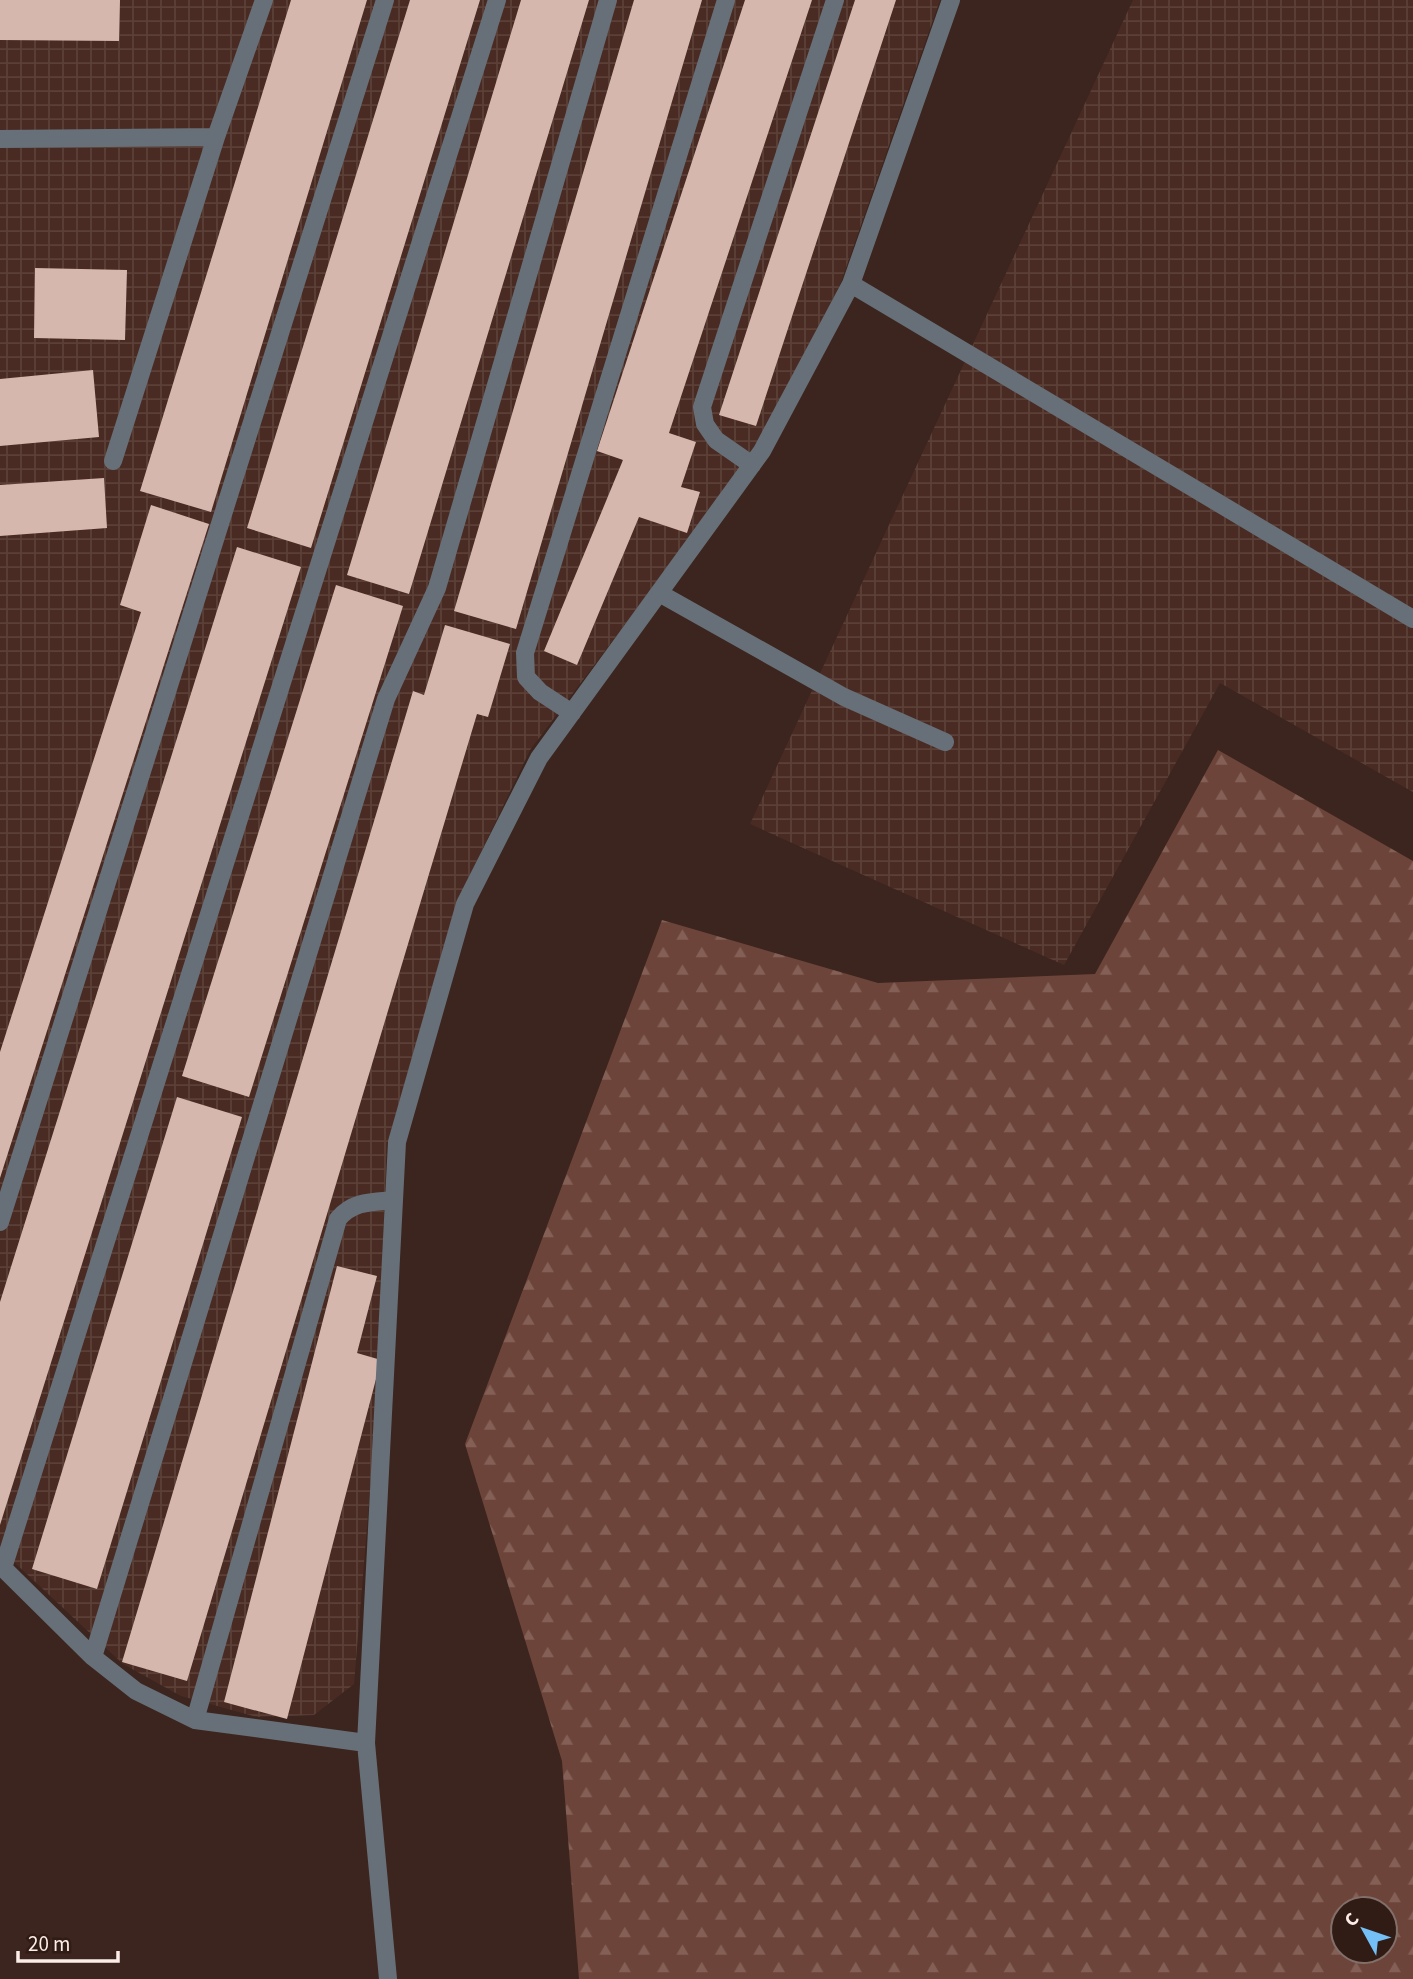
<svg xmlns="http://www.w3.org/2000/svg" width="1413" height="1979" font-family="'Source Sans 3',sans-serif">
<defs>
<pattern id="industrial-grid" width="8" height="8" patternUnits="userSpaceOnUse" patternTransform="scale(1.75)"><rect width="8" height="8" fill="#492b23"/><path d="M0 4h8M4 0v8" fill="none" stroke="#5b4038"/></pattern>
<pattern id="forest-firs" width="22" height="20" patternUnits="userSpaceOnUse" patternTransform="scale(1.75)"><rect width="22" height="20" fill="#6d4439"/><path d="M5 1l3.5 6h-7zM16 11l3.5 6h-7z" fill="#835f56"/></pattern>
</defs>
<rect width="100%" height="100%" fill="#3c251e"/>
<path fill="url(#industrial-grid)" d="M0,0H940L840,285L762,434L725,492L530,750L459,898L387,1144L375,1430L354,1684L314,1715L257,1717L181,1696L123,1664L0,1549Z
M1133,0H1413V792L1220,683L1064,965L750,824Z"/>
<path fill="url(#forest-firs)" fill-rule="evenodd" d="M1218,750L1413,861V1979H579L562,1761L465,1444L662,920L878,983L1095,974ZM1385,1909V1951H1343V1909Z"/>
<path fill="#d6b7ae" d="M0,0H120L119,41L0,40Z
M291,0H367L211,512L140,491Z
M410,0H480L311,548L247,528Z
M521,0H589L409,594L347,575Z
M634,0H702L516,629L454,611Z
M745,0H812L669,433L696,442L681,487L700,492L687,533L639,517L577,665L544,651L623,460L597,451Z
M855,0H896L756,426L719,415Z
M35,268L127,270L125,340L34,338Z
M93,370L99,437L0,446V379Z
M104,478L107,528L0,536V485Z
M151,505L209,524L0,1178V1052L141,612L120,605Z
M237,547L301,567L0,1525V1302Z
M336,585L403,606L249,1097L182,1076Z
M445,625L510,644L488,717L477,714L187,1681L122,1662L413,691L424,695Z
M177,1097L242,1117L97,1589L32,1569Z
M337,1266L377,1276L357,1353L381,1360L287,1719L224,1702Z"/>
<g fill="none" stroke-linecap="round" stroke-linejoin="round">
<path stroke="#677078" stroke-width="18" d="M0,139L216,137
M851,284L1413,619
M113,461L216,137L264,0
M752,465L716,440L705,424L702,407L835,0
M659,593L844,697L945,742
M572,713L540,692L526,677L525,653L726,0
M0,1222L385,0
M0,1565L93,1657L136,1691L195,1720L366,1743
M3,1568L497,0
M93,1657L386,699L437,588L608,0
M195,1720L338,1219C353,1201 372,1202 394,1200
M388,1979L366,1743L397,1142L465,904L539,758L762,451L851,284L951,0"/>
</g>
<g transform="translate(1364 1930) rotate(310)"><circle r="33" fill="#311b15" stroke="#836f69" stroke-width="2"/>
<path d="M0-5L12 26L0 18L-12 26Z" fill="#74c0f6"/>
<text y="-10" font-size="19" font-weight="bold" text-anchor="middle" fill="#fdede8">С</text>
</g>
<path d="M18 1951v10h100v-10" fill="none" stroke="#fdede8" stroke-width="3.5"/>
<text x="28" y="1951" font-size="21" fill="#fdede8" stroke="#311b15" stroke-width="5" paint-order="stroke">20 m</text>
</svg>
